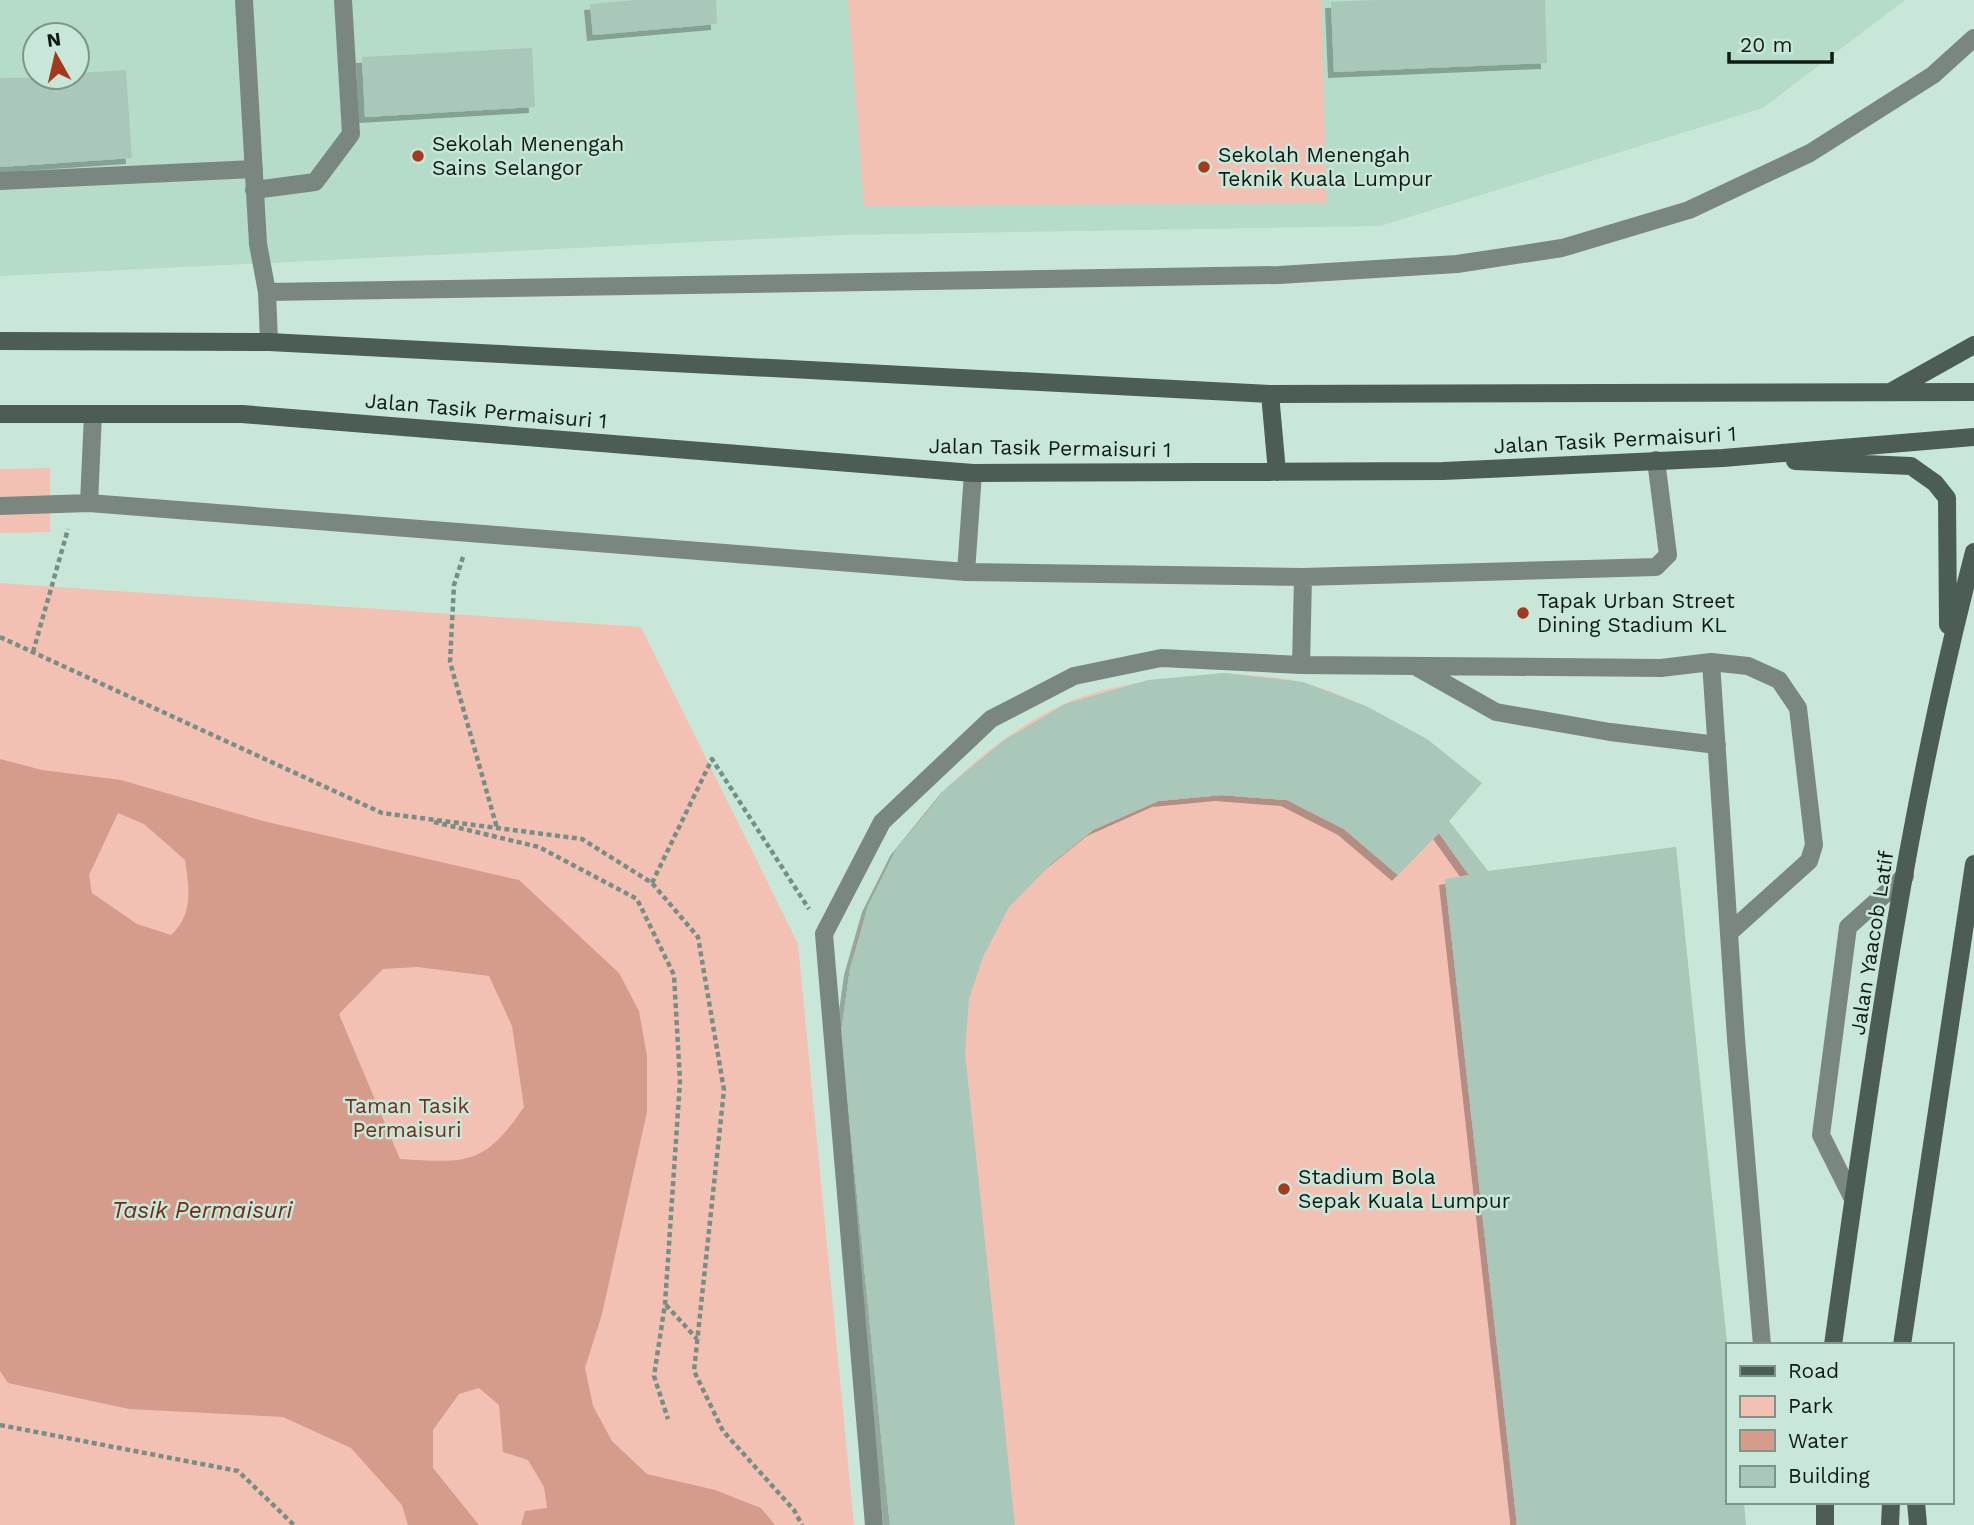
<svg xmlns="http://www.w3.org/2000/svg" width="1974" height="1525" font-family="'Work Sans',sans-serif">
<defs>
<filter id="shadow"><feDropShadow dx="-6" dy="6" stdDeviation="0" flood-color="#0004"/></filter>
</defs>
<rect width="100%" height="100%" fill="#c8e7d8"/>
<path fill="#b5dbc9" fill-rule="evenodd" d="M0,0H1905L1763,108L1380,226L842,235L0,276ZM35,35H77V77H35Z"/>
<path fill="#f3c1b4" d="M848,0H1321L1327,203L864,206Z
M50,468V532L0,533V469Z
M0,583L641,627L798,944L854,1525H0Z
M1225,673C1251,676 1280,676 1305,683C1375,704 1426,739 1482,783L1449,821L1488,871L1676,847L1727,1345V1502L1746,1525H890L841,1034C847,991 851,945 869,905C905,819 979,744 1064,704C1113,682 1173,678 1225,673Z"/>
<path fill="#d59b8b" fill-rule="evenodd" d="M0,759L42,770L121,780L263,821L519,880L619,973L639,1011L647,1056V1112L602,1314L585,1368L593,1406L612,1441L647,1474L715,1490L761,1508L775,1525H521L525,1511L547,1508L544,1487L528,1460L503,1452L499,1405L479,1388L459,1394L433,1430V1468L479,1525H408L402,1505L351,1448L283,1417L129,1409L8,1383L0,1371ZM118,813L144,824L185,860C189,888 194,914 171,935L137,924L92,893L89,875ZM417,967L489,976L512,1026L524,1107C484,1166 467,1163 400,1159L339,1014L383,969Z"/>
<path fill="#aac8ba" filter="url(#shadow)" d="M635,0H716L717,24L593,35L590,4Z
M1377,0H1545L1547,63L1334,72L1331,2Z
M532,48L535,107L365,117L362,57Z
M126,70L132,158L0,167V78L77,77V73Z
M1225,673L1303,682L1366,706L1427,739L1482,783L1449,821L1488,871L1676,847L1727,1343V1502H1744L1746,1525H1517L1445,879L1469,875L1439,833L1398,875L1344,829L1287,800L1221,795L1158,801L1093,830L1052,863L1009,907L983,957L969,999L965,1052L1015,1525H890L841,1034L850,969L868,906L896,850L947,787L1003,741L1065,704L1148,680Z"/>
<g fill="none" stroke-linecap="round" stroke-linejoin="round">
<path stroke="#788e84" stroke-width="4.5" stroke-dasharray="5 3.5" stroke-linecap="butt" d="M463,557L454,585L450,662L497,828
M0,637L382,813L582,839L652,883L698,937L724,1090L694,1371L723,1431L794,1510L802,1525
M33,652L68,529
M434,822L539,847L637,899L674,975L680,1081L665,1304L654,1376L668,1419
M652,883L712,759L809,909
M666,1305L697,1339
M0,1425L238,1471L294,1525"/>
<path stroke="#7a8781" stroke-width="18" d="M244,0L258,244L267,292
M0,181L254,169
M254,190L315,182L351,134L343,0
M89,503L93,414
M0,506L89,503L966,572L1303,577L1656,567L1668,555L1656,460
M966,572L973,473
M1711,662L1736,1039L1762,1345
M1301,665L1303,577
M1418,668L1496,712L1610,732L1717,745
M1853,1199L1821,1135L1848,927L1905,876
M874,1525L824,934L882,822L991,719L1074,676L1161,658L1301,665L1661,668L1711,662L1748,666L1779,680L1798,708L1814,845L1809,861L1730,932"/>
<path stroke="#7a8781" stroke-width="18" d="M269,342L267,292L1279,275L1457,264L1562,248L1689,210L1810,153L1933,75L1974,38"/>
<path stroke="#4b5d55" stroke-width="18" d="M0,341L269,342L1270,394L1974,392
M1892,391L1974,345
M1270,394L1277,472
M0,414H242L973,473L1443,471L1723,458L1974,437
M1795,461L1911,466L1935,483L1947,498L1948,625
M1833,1345C1870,1079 1906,811 1974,552
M1902,1345L1974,864
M1825,1502V1525
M1916,1502L1918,1525
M1890,1525L1891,1502"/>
</g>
<g fill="#a33a1e" stroke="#c8e7d8" stroke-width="2.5">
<circle cx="418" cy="156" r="7"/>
<circle cx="1204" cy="167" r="7"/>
<circle cx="1523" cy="613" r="7"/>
<circle cx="1284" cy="1189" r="7"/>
</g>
<g text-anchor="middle" stroke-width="5" stroke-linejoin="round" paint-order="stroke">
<g font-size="21" fill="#101b16" stroke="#c8e7d8" text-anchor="start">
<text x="432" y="151">Sekolah Menengah<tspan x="432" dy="24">Sains Selangor</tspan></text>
<text x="1218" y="162">Sekolah Menengah<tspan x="1218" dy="24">Teknik Kuala Lumpur</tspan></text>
<text x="1537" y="608">Tapak Urban Street<tspan x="1537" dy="24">Dining Stadium KL</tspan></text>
<text x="1298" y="1184">Stadium Bola<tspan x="1298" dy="24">Sepak Kuala Lumpur</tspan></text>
</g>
<g font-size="21" fill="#101b16" stroke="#c8e7d8">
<text transform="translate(486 411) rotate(5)" y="7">Jalan Tasik Permaisuri 1</text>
<text transform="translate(1615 440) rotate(-3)" y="7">Jalan Tasik Permaisuri 1</text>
<text transform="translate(1050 448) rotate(1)" y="7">Jalan Tasik Permaisuri 1</text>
<text transform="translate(1872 943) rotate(-81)" y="7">Jalan Yaacob Latif</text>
</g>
<g font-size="21" fill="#752e1c" stroke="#c8e7d8">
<text x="407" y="1113">Taman Tasik<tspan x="407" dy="24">Permaisuri</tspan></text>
</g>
<g font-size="23" font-style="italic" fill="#712b18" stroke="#c8e7d8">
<text x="202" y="1218">Tasik Permaisuri</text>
</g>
</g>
<rect x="1726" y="1343" width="228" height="161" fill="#c8e7d8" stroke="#7e958a" stroke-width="2"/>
<rect x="1740" y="1366" width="35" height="10" fill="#4b5d55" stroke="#7e958a" stroke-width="2"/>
<text x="1788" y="1378" font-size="21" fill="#101b16">Road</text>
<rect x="1740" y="1396" width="35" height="21" fill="#f3c1b4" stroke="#7e958a" stroke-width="2"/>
<text x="1788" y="1413" font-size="21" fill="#101b16">Park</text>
<rect x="1740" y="1430" width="35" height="21" fill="#d59b8b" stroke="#7e958a" stroke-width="2"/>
<text x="1788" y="1448" font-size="21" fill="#101b16">Water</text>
<rect x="1740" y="1466" width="35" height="21" fill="#aac8ba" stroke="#7e958a" stroke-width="2"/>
<text x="1788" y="1483" font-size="21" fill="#101b16">Building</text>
<g transform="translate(56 56) rotate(352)"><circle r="33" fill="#c8e7d8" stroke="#7e958a" stroke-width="2"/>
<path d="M0-5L12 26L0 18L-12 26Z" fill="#a33a1e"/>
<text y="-10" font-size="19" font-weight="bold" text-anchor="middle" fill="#101b16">N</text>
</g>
<path d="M1729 52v10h103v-10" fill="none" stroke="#101b16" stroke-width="3.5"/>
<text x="1740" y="52" font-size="21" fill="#101b16" stroke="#c8e7d8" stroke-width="5" paint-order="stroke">20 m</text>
</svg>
